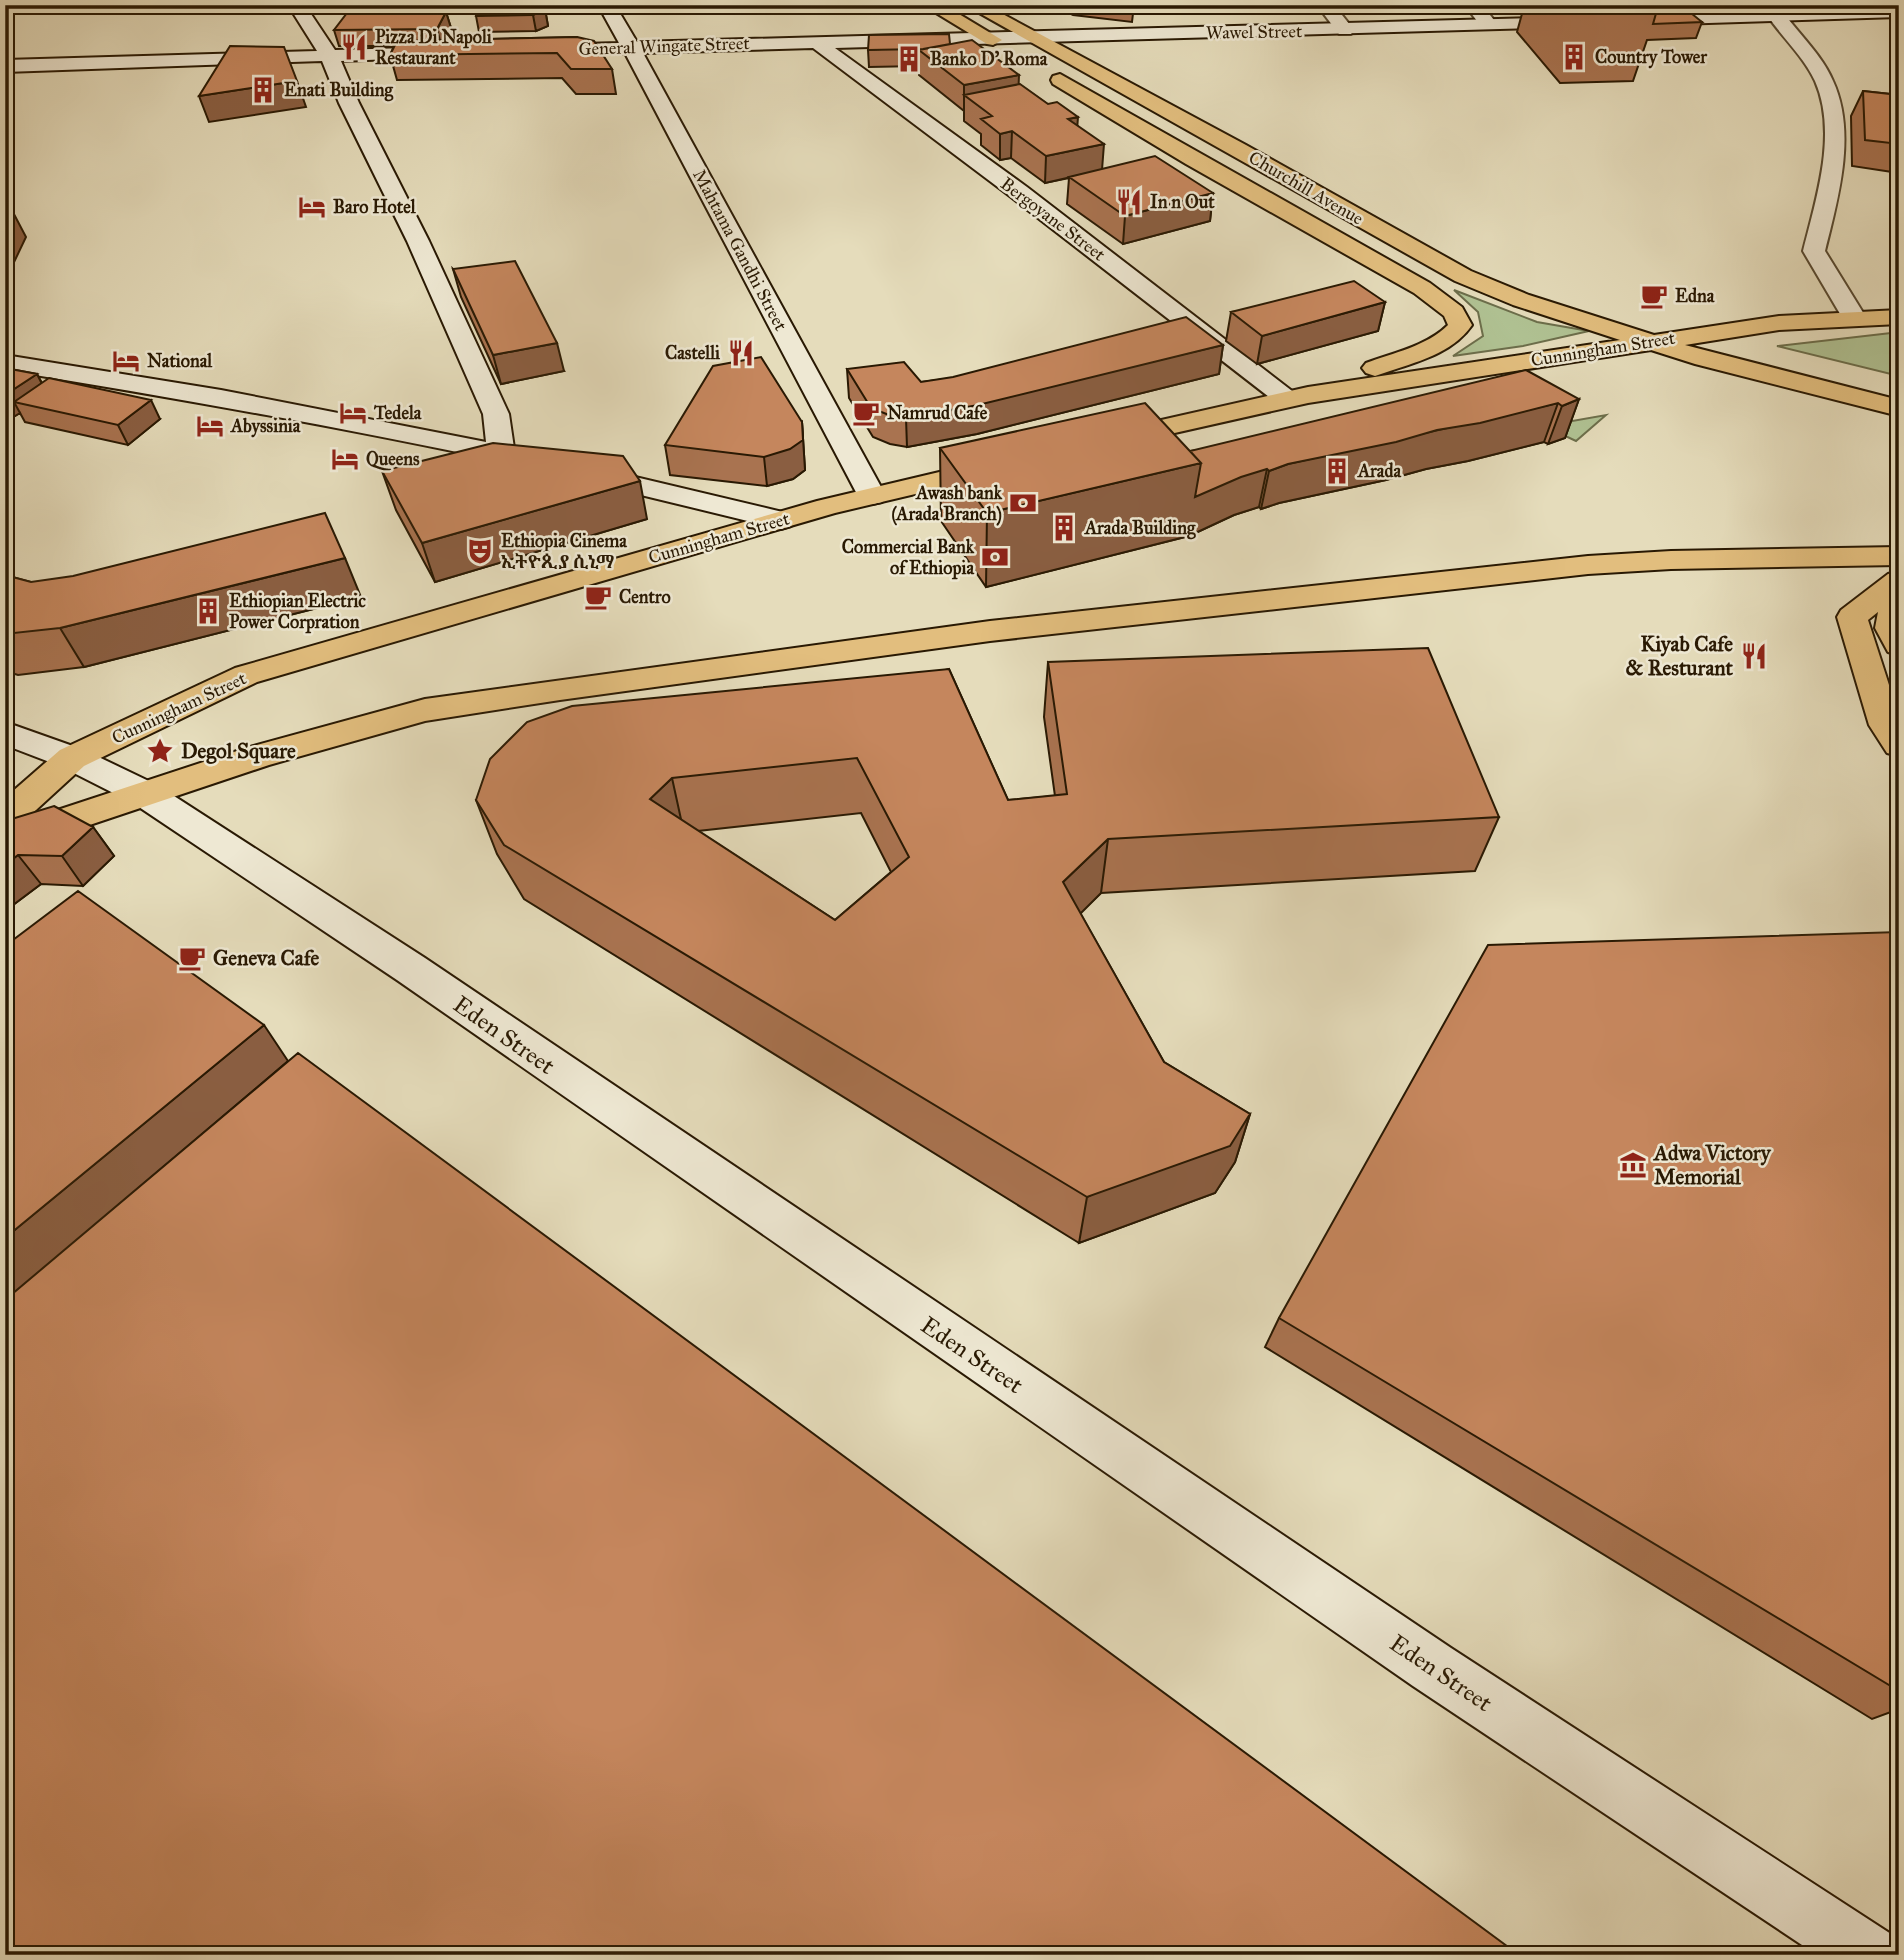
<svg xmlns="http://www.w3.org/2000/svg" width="1904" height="1960" font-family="'IM FELL Great Primer','Noto Serif Ethiopic',serif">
<rect width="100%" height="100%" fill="#e5dcbb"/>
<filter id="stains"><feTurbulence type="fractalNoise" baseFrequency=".00286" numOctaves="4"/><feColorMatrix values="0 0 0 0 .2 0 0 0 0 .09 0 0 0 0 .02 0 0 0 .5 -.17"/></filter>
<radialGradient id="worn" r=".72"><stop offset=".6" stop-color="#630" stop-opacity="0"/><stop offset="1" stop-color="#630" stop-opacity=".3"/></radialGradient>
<path fill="#b0c293" stroke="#6c6e4b" stroke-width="2" d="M1454,290L1537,322L1589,331L1523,346L1453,356L1483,336L1478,312Z
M1899,333V376L1777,346L1891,333Z
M1606,415L1576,441L1544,426Z"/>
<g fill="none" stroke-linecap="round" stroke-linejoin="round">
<g stroke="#584a31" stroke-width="4">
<path id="street" d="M1317,5H1334L1354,30L1351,34H1339Z
M1465,5H1482L1498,25L1495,29H1483Z
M1776,10L1782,11C1799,34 1822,55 1833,81C1857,133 1838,199 1825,251L1867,319L1864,324L1855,326L1846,324L1803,251C1816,199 1838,133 1815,81C1804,57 1782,37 1767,15Z"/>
</g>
<g stroke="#291903" stroke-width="4">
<path id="secondary" d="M288,5H305L335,50L444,47L453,52L444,57L341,61L359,103L429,241L509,414L514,448L537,453L541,459L537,465L527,467C354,429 180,399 5,370V355L221,390L486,442L483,414L407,241L339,103L322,61L5,72V60L317,51Z
M598,5H615L637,42L1570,17L1579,22L1570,27L835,48L1027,187L1296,394L1300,399L1296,404L1287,407L1278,404L1011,197L813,48L643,53L886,496L882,502L872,504L862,502L858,496L625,53L546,55L537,50L546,45L619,43Z
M1899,7V17L1645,25L1636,20L1645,15Z
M589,466L791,514L795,520L791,526L781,529L579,480L575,474L579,468Z
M5,722L84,750L157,785L425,958L1451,1648L1891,1934L1899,1955H1817L1413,1686L397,980L133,803L60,766L5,745Z"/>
</g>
<g stroke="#291903" stroke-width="4">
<path id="primary" d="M923,5H944L1002,40L993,45L987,44Z
M965,5H986L1246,145L1471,271L1529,295L1654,335L1779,316L1899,310V324L1779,330L1685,345L1899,400V416L1695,364L1651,350L1308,403L1117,446L1108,444L1104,438L1108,432L1308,387L1620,340L1513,305L1455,281Z
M1060,74L1430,283L1462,307L1472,325C1452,354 1416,362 1384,373L1375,376L1366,373L1362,368L1366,363C1393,353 1427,346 1448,325L1444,316L1414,293L1186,164L1053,84L1051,80L1053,76Z
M990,460L1000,462L1004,468L1000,474L835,513L257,682L84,766L24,821L246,748L425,699L990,621L1588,556L1671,551L1899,547V565L1671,569L1588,574L990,641L560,700L425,721L269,765L24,847L12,843L6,834L9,829L5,830V798L60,750L235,668L817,501Z
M1899,571V655L1888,652L1875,628L1878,612L1868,620L1899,716V756L1887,753L1869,725L1837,617L1841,610L1888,574Z"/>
</g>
<use href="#street" fill="#eee8d3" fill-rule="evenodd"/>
<use href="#secondary" fill="#eee8d3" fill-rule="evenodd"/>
<use href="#primary" fill="#e2be7e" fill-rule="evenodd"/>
</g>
<path fill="#a97350" stroke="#291903" stroke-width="2" fill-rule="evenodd" d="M1053,5H1134L1132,22L1073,15Z
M1136,5H1210V7L1138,10Z
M1423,5H1463L1462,9L1426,10Z
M1489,5H1725L1656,7L1657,10L1702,22L1696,38L1647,40L1633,81L1560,83L1517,32L1523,10L1494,11Z
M545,9L548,26L536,31L479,32L476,16Z
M446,12L451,28L444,40L577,37L612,69L616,94H576L562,78L397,80L390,55L394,46H339L334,30Z
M950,44L1019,84L1077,125L1102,169L1213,193L1210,221L1123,244L1067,204L1069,178L1045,183L1011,158L1000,160L981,145V134L964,121V111L919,75V66L869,67L868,50Z
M1863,91L1899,95V173L1852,166L1851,116Z
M453,269L564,371L501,384L461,297Z
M1385,302L1378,331L1257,364L1226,341L1231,312Z
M1223,345L1219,374L977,434L907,447L890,444L873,437L849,398L847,369L921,382Z
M5,368L37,374L42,383L160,419L128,445L25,422L20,413L10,419L5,418Z
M1579,399L1565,438L1548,444L1544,442L1468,461L1426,469L1386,480L1279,503L1261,509L1259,507L1234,515L1189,536L986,587L941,521L940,448L1190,451Z
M802,422L805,470L793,479L767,486L670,475L665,445Z
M382,471L647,519L435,582L396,510Z
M5,575L31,582L361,597L84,667L18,675L5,671Z
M1048,662L1499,817L1475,871L1101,893L1080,913L1164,1062L1250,1114L1235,1162L1215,1193L1079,1243L524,899L497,854L476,800L949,669L1008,800L1055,796L1044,717ZM861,813L891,872L835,920L698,831Z
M5,821L93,827L114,856L83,886L41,884L5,911Z
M1899,932V1709L1872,1719L1265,1347L1279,1318Z"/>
<path fill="#8a5e41" stroke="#291903" stroke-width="2" d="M545,9L548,26L536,31L533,15Z
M446,12L451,28L441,45L437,29Z
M1019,75L1018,100L964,95V111V85Z
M297,81L306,107L209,122L199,96Z
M5,108L11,120L5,129Z
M1078,117L1076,143L1068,119Z
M1012,131L1011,158L1000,160V134Z
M1104,144L1102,170L1045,183L1046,156Z
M1213,193L1210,221L1123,244L1125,216Z
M5,197L26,237L6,279H5Z
M1385,302L1378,331L1257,364L1262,336Z
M557,343L564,371L501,384L493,355Z
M1223,345L1219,374L977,434L907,447L906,418Z
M37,374L47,394L14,402L20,413L10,419L5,410V395Z
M1579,399L1565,438L1548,444L1562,406Z
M151,400L160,419L128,445L118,425Z
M1558,403L1544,442L1468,461L1426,469L1386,480L1279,503L1261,509L1269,471L1288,464Z
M802,422L805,470L793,479L767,486L764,457Z
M1201,463L1267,469L1259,507L1234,515L1189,536L986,587L987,513Z
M640,481L647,519L435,582L422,543Z
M345,558L361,597L84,667L60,628Z
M672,778L684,833L650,799Z
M93,827L114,856L83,886L62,856Z
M1108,839L1101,893L1058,936L1063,882Z
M18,855L41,884L5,911V865Z
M264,1025L288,1061L12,1296L5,1290V1238Z
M1250,1114L1235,1162L1215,1193L1079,1243L1087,1197Z"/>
<path fill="#c5865d" stroke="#291903" stroke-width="2" fill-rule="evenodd" d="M480,5H544L545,9L533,15L476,16Z
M1578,5H1654L1658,9L1583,10Z
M1686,9L1702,22L1653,24L1657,10Z
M446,12L437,29L334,30L347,13Z
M949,34L950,44L923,49L868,50L869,35Z
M577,37L594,41L612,69H571L557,53L390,55L397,41Z
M972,40L1019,75L964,85L919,50Z
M230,46L284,47L297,81L199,96Z
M1020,84L1048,104L1057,102L1078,117L1068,119L1104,144L1046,156L1012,131L1000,134L981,119L992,116L964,95Z
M1863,91L1899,95V144L1865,140Z
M1155,156L1213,193L1125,216L1069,177Z
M515,261L557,343L493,355L453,269Z
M1354,281L1385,302L1262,336L1231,312Z
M1186,317L1223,345L978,405L906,418L889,415L871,408L847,369L904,362L921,382L953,377Z
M761,357L802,422L803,440L790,449L764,457L665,445L713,366Z
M5,368L37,374L5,395Z
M1526,370L1579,399L1562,406L1558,403L1480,423L1437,430L1396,442L1288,464L1269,471L1267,469L1241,477L1195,497L1201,463L1190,451Z
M49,378L151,400L118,425L14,402Z
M1145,403L1201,463L987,513L940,448Z
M493,443L623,456L640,481L422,543L382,471Z
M325,513L345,558L60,628L5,634V575L31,582L73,576Z
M1428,648L1499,817L1108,839L1063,882L1164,1062L1250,1114L1230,1146L1087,1197L504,845L476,800L490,759L527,722L572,706L949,669L1008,800L1067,794L1048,662ZM857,758L909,857L835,920L650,799L672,778Z
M54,806L93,827L62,856L18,855L5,865V821Z
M78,891L264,1025L5,1238V946Z
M1899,932V1691L1279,1318L1488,945Z
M298,1053L1519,1955H18L5,1928V1300Z"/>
<defs>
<g id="restaurant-bare" transform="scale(2.1)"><path d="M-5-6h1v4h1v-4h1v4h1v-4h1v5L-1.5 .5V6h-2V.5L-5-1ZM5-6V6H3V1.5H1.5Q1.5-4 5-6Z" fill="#8f2418" stroke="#eee8d3" stroke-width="2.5" paint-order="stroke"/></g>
<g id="building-bare" transform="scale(2.1)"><path d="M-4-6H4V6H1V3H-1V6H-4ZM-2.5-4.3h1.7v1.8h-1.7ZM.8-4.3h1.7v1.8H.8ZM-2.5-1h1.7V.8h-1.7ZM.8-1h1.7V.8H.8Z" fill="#8f2418" stroke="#eee8d3" stroke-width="2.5" paint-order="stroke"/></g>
<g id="hotel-bare" transform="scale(2.1)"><path d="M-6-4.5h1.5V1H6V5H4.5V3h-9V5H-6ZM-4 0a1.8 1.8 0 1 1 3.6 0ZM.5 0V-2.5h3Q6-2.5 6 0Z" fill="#8f2418" stroke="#eee8d3" stroke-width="2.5" paint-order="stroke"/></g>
<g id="cafe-bare" transform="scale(2.1)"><path d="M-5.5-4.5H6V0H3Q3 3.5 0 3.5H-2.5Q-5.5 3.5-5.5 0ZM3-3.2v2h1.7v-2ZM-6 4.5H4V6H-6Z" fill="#8f2418" stroke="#eee8d3" stroke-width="2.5" paint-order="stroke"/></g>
<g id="bank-bare" transform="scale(2.1)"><path d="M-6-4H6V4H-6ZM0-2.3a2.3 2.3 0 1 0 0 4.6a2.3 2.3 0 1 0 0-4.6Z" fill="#8f2418" stroke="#eee8d3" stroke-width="2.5" paint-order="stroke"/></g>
<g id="theatre-bare" transform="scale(2.1)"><path d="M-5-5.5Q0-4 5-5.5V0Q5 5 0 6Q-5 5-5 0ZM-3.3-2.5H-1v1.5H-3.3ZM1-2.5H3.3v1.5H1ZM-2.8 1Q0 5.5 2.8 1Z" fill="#8f2418" stroke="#eee8d3" stroke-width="2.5" paint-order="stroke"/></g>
<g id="sight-bare" transform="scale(2.1)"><path d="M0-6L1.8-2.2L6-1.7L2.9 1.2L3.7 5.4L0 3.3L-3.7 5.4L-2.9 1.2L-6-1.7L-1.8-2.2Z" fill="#8f2418" stroke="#eee8d3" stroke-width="2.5" paint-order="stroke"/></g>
<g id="museum-bare" transform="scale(2.1)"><path d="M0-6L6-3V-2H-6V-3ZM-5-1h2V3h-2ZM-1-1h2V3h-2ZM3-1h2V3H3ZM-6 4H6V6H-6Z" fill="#8f2418" stroke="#eee8d3" stroke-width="2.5" paint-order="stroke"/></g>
</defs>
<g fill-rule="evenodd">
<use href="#restaurant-bare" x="354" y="47"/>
<use href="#building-bare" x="1574" y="57"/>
<use href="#building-bare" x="909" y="59"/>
<use href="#building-bare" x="263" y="90"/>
<use href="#restaurant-bare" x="1129" y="202"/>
<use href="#hotel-bare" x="312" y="207"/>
<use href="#cafe-bare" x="1654" y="296"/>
<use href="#restaurant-bare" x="741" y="353"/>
<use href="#hotel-bare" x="126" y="361"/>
<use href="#hotel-bare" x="353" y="413"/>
<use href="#cafe-bare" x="866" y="413"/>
<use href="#hotel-bare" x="210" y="426"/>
<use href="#hotel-bare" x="345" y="459"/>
<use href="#building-bare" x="1337" y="471"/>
<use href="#bank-bare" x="1023" y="503"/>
<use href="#building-bare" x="1064" y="528"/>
<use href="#theatre-bare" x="480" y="551"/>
<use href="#bank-bare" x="995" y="557"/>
<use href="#cafe-bare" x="598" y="597"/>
<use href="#building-bare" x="208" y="611"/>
<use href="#restaurant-bare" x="1754" y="656"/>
<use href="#sight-bare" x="160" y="751"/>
<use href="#cafe-bare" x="192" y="958"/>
<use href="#museum-bare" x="1633" y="1165"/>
</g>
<g text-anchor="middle" stroke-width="5" stroke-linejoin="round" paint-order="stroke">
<g font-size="18" fill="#291903" stroke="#eee8d3">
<text transform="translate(1254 32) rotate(-1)" y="6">Wawel Street</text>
<text transform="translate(664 46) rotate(-2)" y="6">General Wingate Street</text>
<text transform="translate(1306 188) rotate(30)" y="6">Churchill Avenue</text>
<text transform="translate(1053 219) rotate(37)" y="6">Bergoyane Street</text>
<text transform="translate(740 250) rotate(62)" y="6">Mahtama Gandhi Street</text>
<text transform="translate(1603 349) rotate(-9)" y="6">Cunningham Street</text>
<text transform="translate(719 538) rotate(-16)" y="6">Cunningham Street</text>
<text transform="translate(179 708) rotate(-25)" y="6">Cunningham Street</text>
</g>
<g font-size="18" font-weight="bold" fill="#291903" stroke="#eee8d3" text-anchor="start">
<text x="375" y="43">Pizza Di Napoli<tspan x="375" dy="21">Restaurant</tspan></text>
<text x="1595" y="63">Country Tower</text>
<text x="930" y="65">Banko D' Roma</text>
<text x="284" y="96">Enati Building</text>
<text x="1150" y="208">In n Out</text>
<text x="333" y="213">Baro Hotel</text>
<text x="1675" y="302">Edna</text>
<text x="720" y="359" text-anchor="end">Castelli</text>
<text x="147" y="367">National</text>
<text x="374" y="419">Tedela</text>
<text x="887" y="419">Namrud Cafe</text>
<text x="231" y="432">Abyssinia</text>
<text x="366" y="465">Queens</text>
<text x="1358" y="477">Arada</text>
<text x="1002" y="499" text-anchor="end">Awash bank<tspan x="1002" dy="21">(Arada Branch)</tspan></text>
<text x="1085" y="534">Arada Building</text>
<text x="501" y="547">Ethiopia Cinema<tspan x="501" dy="21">ኢትዮጲያ ሲኒማ</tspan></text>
<text x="974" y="553" text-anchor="end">Commercial Bank<tspan x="974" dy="21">of Ethiopia</tspan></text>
<text x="619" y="603">Centro</text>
<text x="229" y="607">Ethiopian Electric<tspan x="229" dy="21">Power Corpration</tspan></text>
</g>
<g font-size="21" font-weight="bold" fill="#291903" stroke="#eee8d3" text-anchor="start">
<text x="1733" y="651" text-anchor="end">Kiyab Cafe<tspan x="1733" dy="24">&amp; Resturant</tspan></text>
<text x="181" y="758">Degol Square</text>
<text x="213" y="965">Geneva Cafe</text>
<text x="1654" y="1160">Adwa Victory<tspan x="1654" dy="24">Memorial</tspan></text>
</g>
<g font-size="24" fill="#291903" stroke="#eee8d3">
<text transform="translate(504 1035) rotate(35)" y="8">Eden Street</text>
<text transform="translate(972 1355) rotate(34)" y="8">Eden Street</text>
<text transform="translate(1441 1673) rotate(34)" y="8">Eden Street</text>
</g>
</g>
<rect width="1904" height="1960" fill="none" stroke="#e5dcbb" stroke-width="28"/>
<rect x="7" y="7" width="1890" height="1946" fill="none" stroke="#291903" stroke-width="3.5"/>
<rect x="14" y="14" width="1876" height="1932" fill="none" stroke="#291903" stroke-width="2"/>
<rect width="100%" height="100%" filter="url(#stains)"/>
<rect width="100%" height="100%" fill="url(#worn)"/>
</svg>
